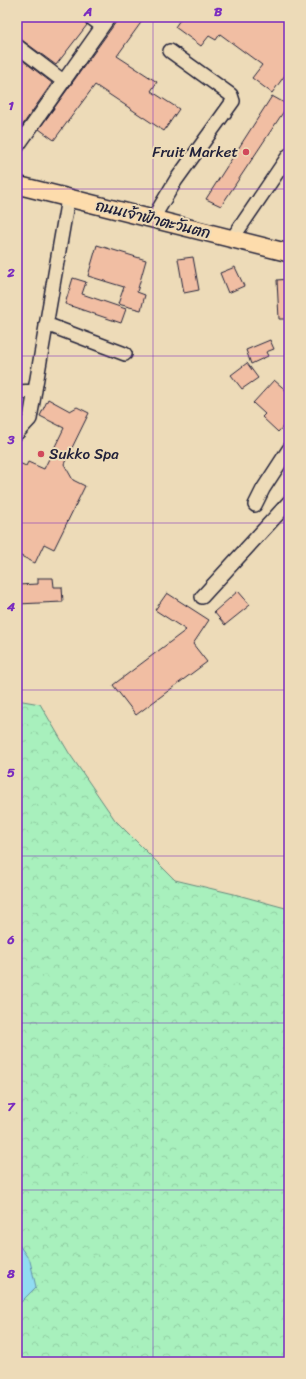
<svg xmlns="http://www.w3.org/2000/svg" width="306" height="1379" font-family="Sriracha,'Playpen Sans Thai',sans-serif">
<defs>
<pattern id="forest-crowns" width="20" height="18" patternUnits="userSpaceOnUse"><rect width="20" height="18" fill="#a8f0bd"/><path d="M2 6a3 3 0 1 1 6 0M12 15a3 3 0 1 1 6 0" fill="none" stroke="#90cea3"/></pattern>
</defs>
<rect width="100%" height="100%" fill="#eddbb8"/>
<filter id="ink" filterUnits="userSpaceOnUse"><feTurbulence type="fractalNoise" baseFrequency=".025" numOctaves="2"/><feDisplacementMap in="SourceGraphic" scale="8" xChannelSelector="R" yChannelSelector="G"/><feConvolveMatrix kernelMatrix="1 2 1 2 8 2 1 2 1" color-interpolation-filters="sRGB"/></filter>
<g filter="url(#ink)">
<path fill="url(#forest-crowns)" stroke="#65897c" d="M17,700L40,704L69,753L115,820L175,880L234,894L289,909V1362H17Z"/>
<path fill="#91dcf1" stroke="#6592a8" d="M17,1242L30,1261L36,1287L20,1303L17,1302Z"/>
<path fill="#f1bea3" stroke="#22223b" d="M17,17H82L83,20L87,25L56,65L22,40L17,38Z
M117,17H145L117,56L157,82L151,91L179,109L164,131L95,85L54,140L39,129L116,22Z
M182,17H289V62L284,68L288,71L272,93L252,78L262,65L220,34L216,40L209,36L201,46L175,27Z
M17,56L52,83L17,133Z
M272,96L288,105L221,206L206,199Z
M97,245L146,260L137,292L145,295L141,310L118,304L124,287L88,276Z
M193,257L199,290L184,293L178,259Z
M235,267L244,286L228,293L220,273Z
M73,278L86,282L82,294L126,309L121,323L65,304Z
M289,279V319H279L277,280Z
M270,340L274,349L266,352L268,356L251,364L246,350Z
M247,363L258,378L242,389L231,375Z
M274,380L289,393V420L278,432L262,417L265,414L253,403Z
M48,399L70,411L77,407L89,413L64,464L73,480L85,486L54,549L44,544L35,563L17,554V462L26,466L28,462L44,469L64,428L40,416Z
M38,578H53L54,587H62L63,602L17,604V585L38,584Z
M238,591L250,605L225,625L214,612Z
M167,593L209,620L193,644L207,662L136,715L113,685L186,630L155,610Z"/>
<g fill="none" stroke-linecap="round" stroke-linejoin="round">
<g stroke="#22223b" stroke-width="16">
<path id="minor" d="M90,17L102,26
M17,46L63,81
M17,147L109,17
M154,220L158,210L176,180L233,101L231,95L170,51
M232,239L289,155
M46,324L125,354
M17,392L35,391
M17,433L30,419L68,198
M255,505L263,489L289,449
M202,597L289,502"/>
</g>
<g stroke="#22223b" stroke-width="20">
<path id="major" d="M17,185L289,253"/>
</g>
<use href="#minor" stroke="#eddbb8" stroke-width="13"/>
<use href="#major" stroke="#fddcac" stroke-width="17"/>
</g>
</g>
<path fill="none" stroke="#7b2cbf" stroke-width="1" stroke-opacity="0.55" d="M153,17V1362M17,189H289M17,356H289M17,523H289M17,690H289M17,856H289M17,1023H289M17,1190H289"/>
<g fill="#d1495b" stroke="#eddbb8" stroke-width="1.5">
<circle cx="246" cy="152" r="4"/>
<circle cx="41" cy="454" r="4"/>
</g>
<g text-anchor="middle" stroke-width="4" stroke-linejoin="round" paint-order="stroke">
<g font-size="15" fill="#22223b" stroke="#eddbb8" text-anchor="end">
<text x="238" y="157">Fruit Market</text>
<text x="49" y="459" text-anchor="start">Sukko Spa</text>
</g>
<g font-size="15" fill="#22223b" stroke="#eddbb8">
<text transform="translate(153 219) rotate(14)" y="5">ถนนเจ้าฟ้าตะวันตก</text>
</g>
</g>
<rect width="306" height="1379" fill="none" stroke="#eddbb8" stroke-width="44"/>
<rect x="22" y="22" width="262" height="1335" fill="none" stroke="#7b2cbf" stroke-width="1.5"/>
<g font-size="13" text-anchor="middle" font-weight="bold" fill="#7b2cbf">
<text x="88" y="16">A</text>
<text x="218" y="16">B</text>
<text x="11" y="110">1</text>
<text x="11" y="277">2</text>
<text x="11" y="444">3</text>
<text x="11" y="611">4</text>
<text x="11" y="777">5</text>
<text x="11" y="944">6</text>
<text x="11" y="1111">7</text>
<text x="11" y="1278">8</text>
</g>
</svg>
